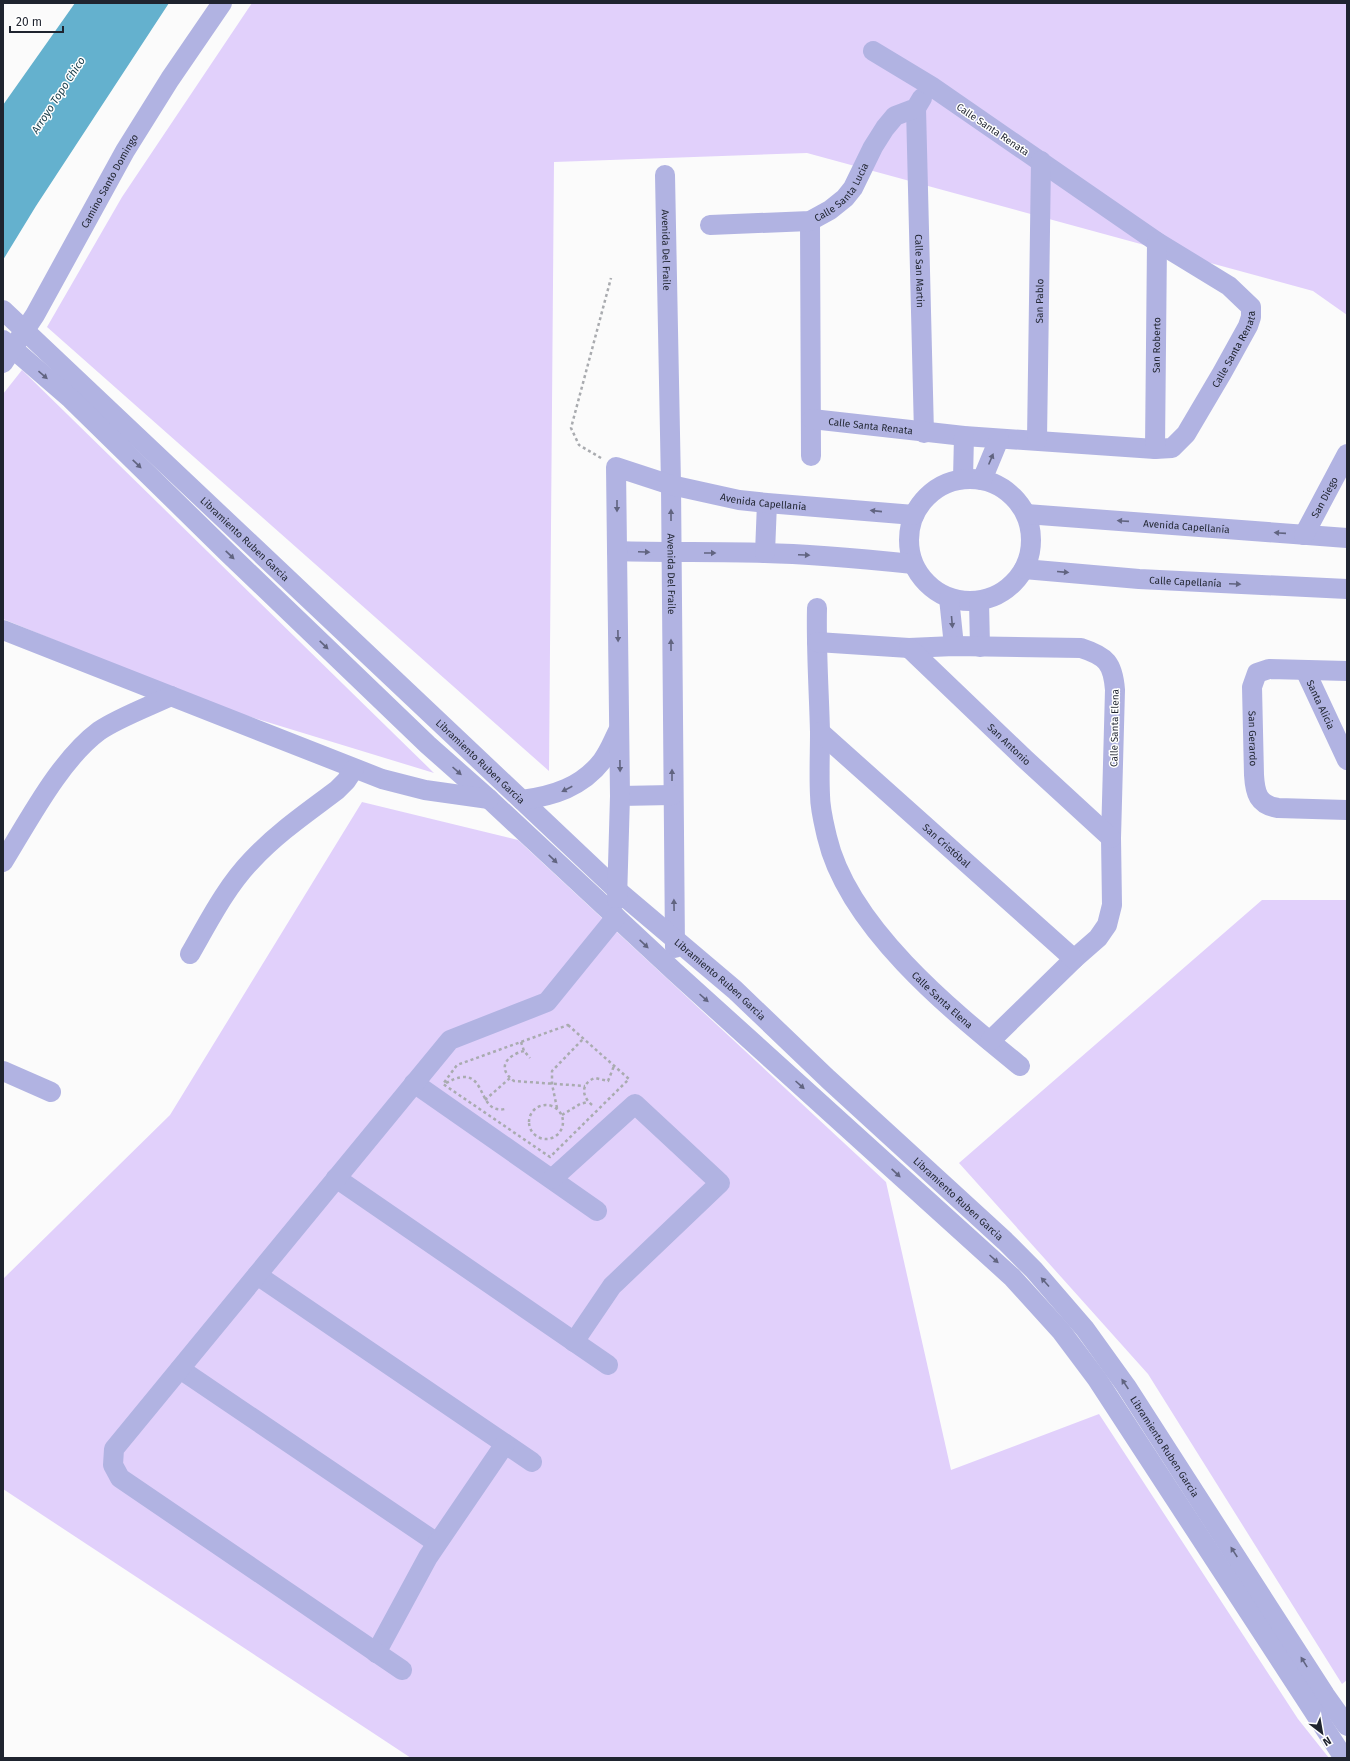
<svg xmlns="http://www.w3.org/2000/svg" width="1350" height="1761" font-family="'Fira Sans',sans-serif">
<rect width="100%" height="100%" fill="#fbfbfb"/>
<path fill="#e1d0fb" d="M252,3H1347V315L1313,291L807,153L554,162L549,771L47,327L122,197Z
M22,370L434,773L218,707L3,619V394Z
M362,802L518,840L886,1182L951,1470L1099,1414L1298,1719L1329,1758H411L3,1489V1279L170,1115Z
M1262,900H1347V1680L1342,1684L1148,1374L959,1163Z"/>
<path fill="#64b1ce" d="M75,3H169L36,206L3,260V105Z"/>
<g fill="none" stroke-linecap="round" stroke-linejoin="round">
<path stroke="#a9abaf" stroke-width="2.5" stroke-dasharray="3 3" stroke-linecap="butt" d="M601,458L579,445L571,428L611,278
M568,1025L629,1079L550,1157L443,1084L457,1065Z
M521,1042L524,1051L530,1058
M524,1051C507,1055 496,1068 514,1081L585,1086
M446,1083C490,1059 474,1115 505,1109
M485,1100L510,1078
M529 1122a17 17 0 1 1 34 0a17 17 0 1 1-34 0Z
M592,1105C581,1096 581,1083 595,1078L608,1081L614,1066
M557,1108L552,1084V1071L583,1039
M562,1115L580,1104L588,1102"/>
<g stroke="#b1b3e2" stroke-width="20">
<path id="s1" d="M916,108L924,433"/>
<path id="s2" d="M665,175L671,485L675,948"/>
<path d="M810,221L811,456"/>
<path id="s3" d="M710,225L810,221L830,210L845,198L853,188L873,147L885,128L895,116L916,108L922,98"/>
<path id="s4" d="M3,310L618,891L735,990L828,1079L1005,1241L1034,1270L1085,1329L1126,1386L1325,1695L1347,1726"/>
<path d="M3,340L71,399L228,553L428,745L489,799L675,972L1012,1277L1061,1331L1097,1379L1344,1758"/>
<path id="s5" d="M3,363L35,315L125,151L170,79L222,3"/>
<path id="s6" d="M812,419L964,436L1155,449L1172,448L1186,434L1222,373L1248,326L1251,317V307L1229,286L1157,242L931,86L873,51"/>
<path id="s7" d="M1037,440L1041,161"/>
<path id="s8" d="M1155,449L1157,242"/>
<path d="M963,479L964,436"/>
<circle cx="970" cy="540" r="61"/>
<path d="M982,480L999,439"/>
<path id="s9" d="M1026,514L1347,538"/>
<path id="s10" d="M1304,535L1347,454"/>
<path d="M617,551C666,553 716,551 765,553C815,554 864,559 913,564"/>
<path d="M765,553L767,503"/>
<path id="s11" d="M1024,569L1139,579L1347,589"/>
<path d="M949,598L954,646"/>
<path d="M979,601L980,647"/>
<path id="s12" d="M817,608C816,650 819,691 820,732C820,753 819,774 820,795C820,809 824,824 827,837C848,927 951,1010 1020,1066"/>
<path d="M3,630L382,779L425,790L489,799"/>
<path d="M817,642L909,648L954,646L1081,648C1106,656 1113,663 1115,690L1111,838L1112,905L1107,925L1098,938L1074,959L990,1041"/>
<path id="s13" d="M909,648L1025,759L1111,838"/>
<path id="s14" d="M1305,670L1347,760"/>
<path id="s15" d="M1347,671L1269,669L1257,673L1252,687L1254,775C1255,793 1258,805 1278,808L1347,810"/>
<path id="s16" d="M820,732L1074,959"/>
<path d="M620,796L672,795"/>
<path d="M522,800C553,796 582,787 602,761C609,752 613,741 618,731"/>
<path d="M3,862C29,820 60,760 99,731C118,718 150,706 171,696"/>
<path id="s17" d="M617,900L620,796L616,467L671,485L739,500L767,503L914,515"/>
<path d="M190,954C209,921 226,887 252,860C277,833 308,812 337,790L346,781L354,769"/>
<path d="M3,1071L51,1092"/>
<path d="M414,1083L597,1211"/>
<path d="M336,1178L608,1365"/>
<path d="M552,1179L635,1104L720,1183L612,1286L574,1342"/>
<path d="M257,1275L532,1462"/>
<path d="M180,1369L437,1543"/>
<path d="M376,1653L428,1557L505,1444"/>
<path d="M402,1670L120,1478L113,1465L114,1449L450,1040L547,1002L616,917"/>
</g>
</g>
<defs><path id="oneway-solid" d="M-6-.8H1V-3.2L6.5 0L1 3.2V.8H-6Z"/></defs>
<g fill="#616480">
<use href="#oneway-solid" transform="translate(43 375) rotate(41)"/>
<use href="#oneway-solid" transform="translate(991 459) rotate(-67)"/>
<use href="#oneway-solid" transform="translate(137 464) rotate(44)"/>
<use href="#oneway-solid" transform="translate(617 506) rotate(90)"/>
<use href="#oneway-solid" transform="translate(876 511) rotate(-174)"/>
<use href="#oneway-solid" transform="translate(671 515) rotate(-90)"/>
<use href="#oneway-solid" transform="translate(1123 521) rotate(-176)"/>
<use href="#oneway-solid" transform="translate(1280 533) rotate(-176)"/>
<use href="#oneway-solid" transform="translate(644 552) rotate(2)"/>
<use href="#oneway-solid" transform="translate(710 553)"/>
<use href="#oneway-solid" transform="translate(230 555) rotate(44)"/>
<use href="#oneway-solid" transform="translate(804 555) rotate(3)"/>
<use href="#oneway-solid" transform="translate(1063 572) rotate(5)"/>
<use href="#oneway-solid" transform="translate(1235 584) rotate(3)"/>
<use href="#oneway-solid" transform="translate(952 622) rotate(85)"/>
<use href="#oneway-solid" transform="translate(618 636) rotate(89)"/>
<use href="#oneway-solid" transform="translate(324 645) rotate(44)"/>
<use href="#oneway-solid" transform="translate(671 645) rotate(-90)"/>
<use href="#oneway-solid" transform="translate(620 766) rotate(89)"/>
<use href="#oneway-solid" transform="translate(457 771) rotate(42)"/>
<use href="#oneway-solid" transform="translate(672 775) rotate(-90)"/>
<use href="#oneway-solid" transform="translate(567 789) rotate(153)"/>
<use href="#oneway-solid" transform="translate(553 859) rotate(44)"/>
<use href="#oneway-solid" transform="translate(674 905) rotate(-91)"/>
<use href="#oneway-solid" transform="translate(644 944) rotate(43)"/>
<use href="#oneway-solid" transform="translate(704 998) rotate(42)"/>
<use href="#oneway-solid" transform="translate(800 1085) rotate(42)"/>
<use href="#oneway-solid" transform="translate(896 1173) rotate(43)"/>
<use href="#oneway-solid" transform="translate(994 1259) rotate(42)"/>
<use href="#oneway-solid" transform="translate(1045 1282) rotate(-132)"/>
<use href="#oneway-solid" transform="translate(1125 1384) rotate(-124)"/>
<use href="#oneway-solid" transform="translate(1234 1552) rotate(-123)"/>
<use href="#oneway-solid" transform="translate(1304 1662) rotate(-122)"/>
</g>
<g text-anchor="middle" stroke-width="3" stroke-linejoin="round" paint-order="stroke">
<g font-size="10" fill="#1f242f" stroke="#fff">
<text transform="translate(993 129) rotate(34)" y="4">Calle Santa Renata</text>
<text dy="4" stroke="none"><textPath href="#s5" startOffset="211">Camino Santo Domingo</textPath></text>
<text dy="4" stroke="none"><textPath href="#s3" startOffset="144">Calle Santa Lucia</textPath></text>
<text dy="4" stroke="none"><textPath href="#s2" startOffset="75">Avenida Del Fraile</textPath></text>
<text dy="4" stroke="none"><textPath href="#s1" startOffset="163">Calle San Martin</textPath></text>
<text dy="4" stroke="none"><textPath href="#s7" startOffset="139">San Pablo</textPath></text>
<text dy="4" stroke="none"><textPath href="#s8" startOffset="104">San Roberto</textPath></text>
<text dy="4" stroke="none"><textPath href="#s6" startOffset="479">Calle Santa Renata</textPath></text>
<text dy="4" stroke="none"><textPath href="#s6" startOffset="59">Calle Santa Renata</textPath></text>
<text dy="4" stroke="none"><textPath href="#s10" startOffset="43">San Diego</textPath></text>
<text dy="4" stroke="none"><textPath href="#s17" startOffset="585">Avenida Capellanía</textPath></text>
<text dy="4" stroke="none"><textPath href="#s9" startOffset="161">Avenida Capellanía</textPath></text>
<text dy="4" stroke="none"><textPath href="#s4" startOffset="333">Libramiento Ruben Garcia</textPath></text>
<text dy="4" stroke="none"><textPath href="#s2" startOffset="399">Avenida Del Fraile</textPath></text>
<text dy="4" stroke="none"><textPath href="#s11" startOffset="162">Calle Capellanía</textPath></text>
<text dy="4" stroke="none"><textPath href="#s14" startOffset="38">Santa Alicia</textPath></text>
<text transform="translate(1114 728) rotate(-89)" y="4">Calle Santa Elena</text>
<text dy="4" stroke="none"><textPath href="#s15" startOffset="157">San Gerardo</textPath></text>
<text dy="4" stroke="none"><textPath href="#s13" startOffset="139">San Antonio</textPath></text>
<text dy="4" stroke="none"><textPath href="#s4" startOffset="657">Libramiento Ruben Garcia</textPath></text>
<text dy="4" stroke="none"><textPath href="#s16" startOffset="170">San Cristóbal</textPath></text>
<text dy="4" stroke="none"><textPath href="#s4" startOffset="981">Libramiento Ruben Garcia</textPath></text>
<text dy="4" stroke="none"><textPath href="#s12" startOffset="432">Calle Santa Elena</textPath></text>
<text dy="4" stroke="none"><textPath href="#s4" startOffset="1305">Libramiento Ruben Garcia</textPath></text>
<text dy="4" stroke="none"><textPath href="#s4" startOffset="1629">Libramiento Ruben Garcia</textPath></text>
</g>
<g font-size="11" font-style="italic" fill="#1f4350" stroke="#fff">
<text transform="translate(58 95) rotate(-57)" y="4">Arroyo Topo Chico</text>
</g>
</g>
<rect width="1350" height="1761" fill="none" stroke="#1f242f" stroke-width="8"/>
<g transform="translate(1322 1733) rotate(149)" stroke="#ffffff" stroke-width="3" paint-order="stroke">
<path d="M0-3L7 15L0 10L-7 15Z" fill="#1f242f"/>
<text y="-6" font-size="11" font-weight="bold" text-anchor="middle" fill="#1f242f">N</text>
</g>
<path d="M10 26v6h53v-6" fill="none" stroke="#1f242f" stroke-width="2"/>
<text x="16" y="26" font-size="12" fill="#1f242f" stroke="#ffffff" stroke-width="3" paint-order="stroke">20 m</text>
</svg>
